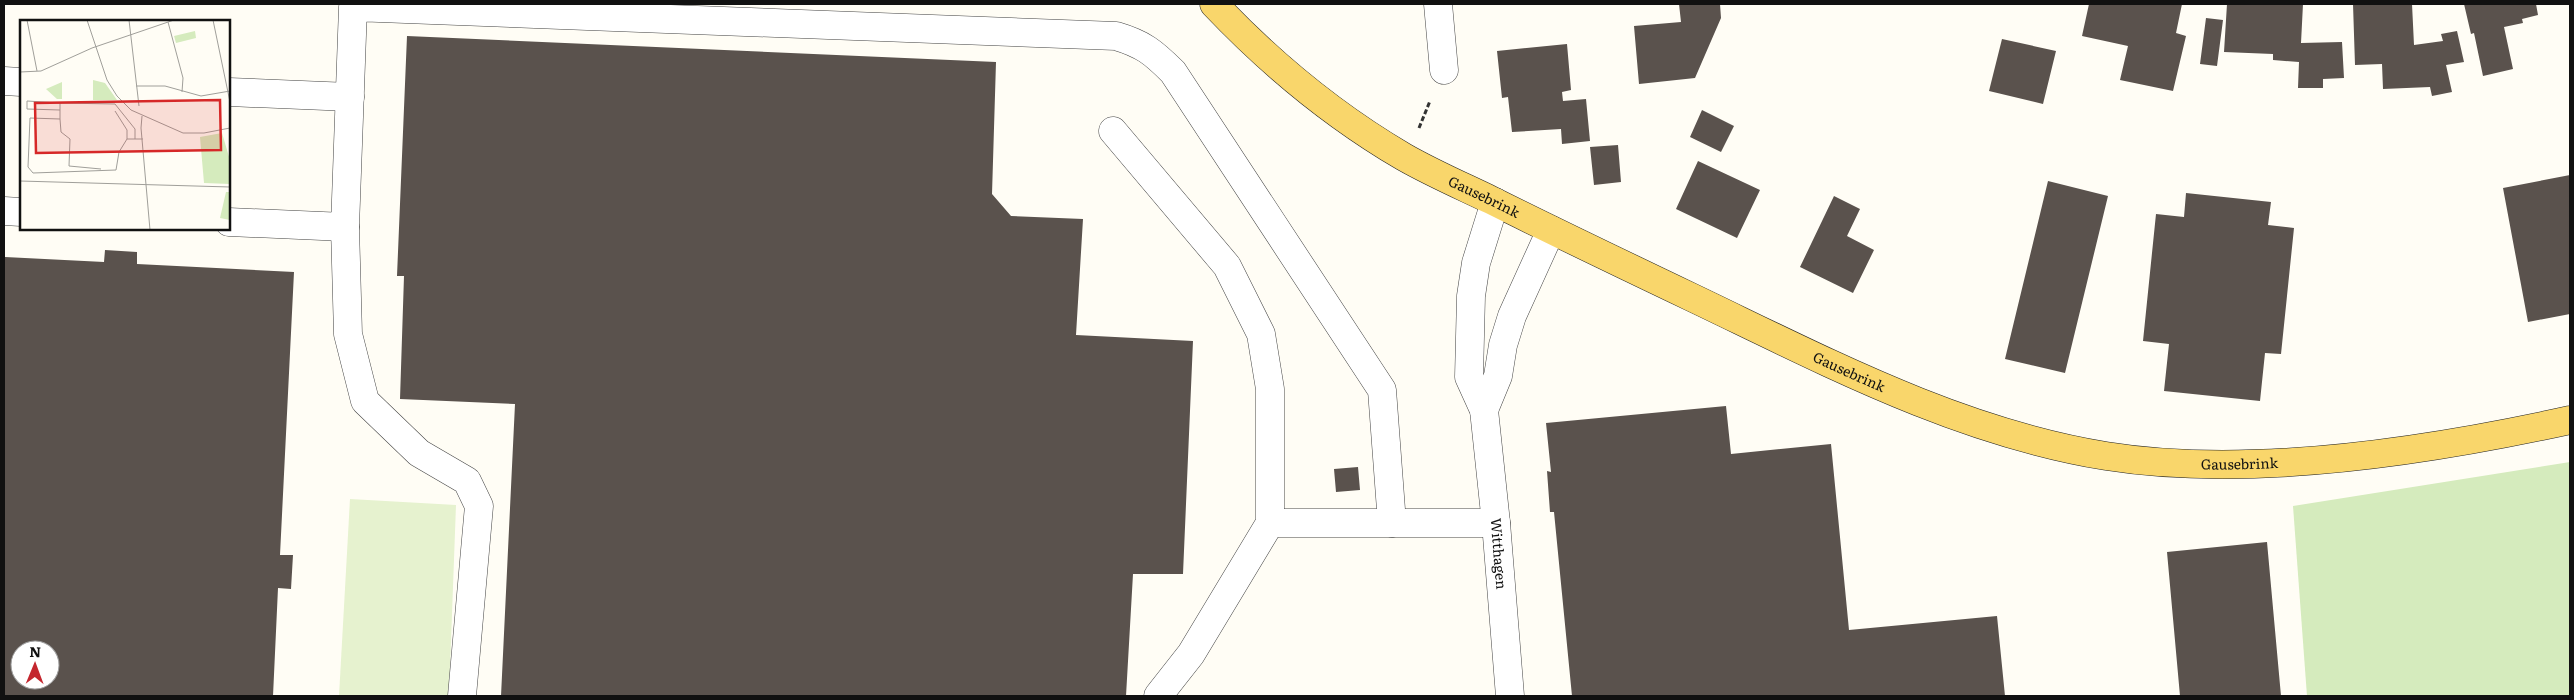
<svg xmlns="http://www.w3.org/2000/svg" width="2574" height="700" font-family="Literata,serif">
<rect width="100%" height="100%" fill="#fffdf5"/>
<path fill="#d5ebbd" d="M2570,462V696H2307L2293,506Z"/>
<path fill="#e6f2cf" d="M350,499L456,505L449,696H339Z"/>
<path fill="#5a524d" fill-rule="evenodd" d="M1679,4H1720L1721,18L1695,78L1639,84L1634,26L1681,22Z
M2089,4H2182L2176,33L2186,36L2173,91L2120,80L2128,46L2082,36Z
M2227,4H2303L2301,43L2342,42L2344,78L2323,79V88H2298L2299,62L2273,60V54L2224,52Z
M2353,4H2412L2414,45L2443,41L2441,34L2457,31L2464,62L2446,65L2452,92L2432,96L2430,87L2383,89L2382,64L2355,65Z
M2464,4H2536L2538,15L2522,19L2523,23L2504,27L2513,69L2483,76L2474,33L2471,34Z
M2206,18L2223,20L2217,66L2200,64Z
M407,36L996,62L992,194L1011,216L1083,219L1076,335L1193,341L1183,574H1133L1126,696H501L515,404L400,399L404,276H397Z
M2002,39L2056,51L2043,104L1989,91Z
M1567,44L1571,90L1562,92L1563,101L1586,99L1590,141L1562,144L1561,129L1512,132L1508,97L1502,98L1497,51Z
M1702,110L1734,126L1721,152L1690,137Z
M1618,145L1621,182L1594,185L1590,147Z
M1698,161L1760,190L1737,238L1676,209Z
M2570,175V314L2528,322L2503,188Z
M2048,181L2108,196L2065,373L2005,359Z
M2186,193L2271,202L2268,225L2294,228L2281,354L2265,353L2260,401L2164,391L2169,344L2143,341L2156,214L2184,217Z
M1834,196L1860,209L1847,236L1874,250L1853,293L1800,267Z
M105,250L137,252V264L294,272L280,555H293L291,589L278,588L273,696H4L5,257L104,262ZM20,650H50V680H20Z
M1726,406L1731,454L1831,444L1849,630L1997,616L2005,696H1572L1554,512H1550L1547,471L1551,472L1546,423Z
M1358,467L1360,490L1336,492L1334,469Z
M2267,542L2281,696H2180L2167,552Z"/>
<g fill="none" stroke-linecap="round" stroke-linejoin="round">
<g stroke="#444" stroke-width="29">
<g id="minor">
<path d="M1438,4L1444,70"/>
<path d="M4,81L21,82"/>
<path d="M229,92L350,97"/>
<path d="M1113,131L1227,266L1261,334L1270,389V523L1191,654L1158,696"/>
<path id="s1" d="M1495,202L1476,263L1471,296L1469,377L1484,410L1496,523L1510,696"/>
<path d="M4,211L21,212"/>
<path d="M229,222L345,227L353,7L1116,36C1143,44 1153,52 1173,72L1382,390L1392,523"/>
<path d="M345,227L348,334L365,401L419,453L467,481L479,506L462,696"/>
<path d="M1484,410L1498,376L1503,345L1512,316L1551,230"/>
<path d="M1270,523H1496"/>
</g>
</g>
<g stroke="#222" stroke-width="29">
<g id="major">
<path id="s2" d="M1214,4C1270,63 1334,116 1404,157C1432,173 1462,186 1491,200C1557,233 1624,265 1691,297C1825,361 1958,432 2106,456C2249,479 2429,451 2570,420"/>
</g>
</g>
<path stroke="#333" stroke-width="3" stroke-dasharray="5 2.5" stroke-linecap="butt" d="M1419,128L1430,101"/>
<use href="#minor" stroke="#fff" stroke-width="28"/>
<use href="#major" stroke="#f9d66b" stroke-width="28"/>
</g>
<g text-anchor="middle" stroke-width="5" stroke-linejoin="round" paint-order="stroke">
<g font-size="14" fill="#111" stroke="#fff">
<text dy="5" stroke="none"><textPath href="#s2" startOffset="334">Gausebrink</textPath></text>
<text dy="5" stroke="none"><textPath href="#s2" startOffset="739">Gausebrink</textPath></text>
<text dy="5" stroke="none"><textPath href="#s2" startOffset="1144">Gausebrink</textPath></text>
<text dy="5" stroke="none"><textPath href="#s1" startOffset="359">Witthagen</textPath></text>
</g>
</g>
<g transform="translate(20 20)">
<rect width="210" height="210" fill="#fffdf5"/>
<path d="M175,11L176,18L156,23L154,16ZM73,60L85,63L97,80H73ZM42,62V79H37L26,69ZM202,113L210,140V164L184,163L180,117ZM206,172H210V200L200,198Z" fill="#d5ebbd"/>
<path fill="none" stroke="#a09f9a" stroke-width="1" d="M7,0L17,51M67,0L87,60L97,76L111,90L163,113H184L210,108M109,0L119,86M193,0L210,82M148,2L163,58L162,72M0,52L21,51L72,28L154,0M116,66H145L181,76L210,71M40,90L7,89V81L40,83M95,91L107,110V119L99,132L96,150M122,96L121,108L130,210M40,99L41,112L50,119L49,146L81,149M107,119H123M96,150L13,153L8,147L10,98L40,99V83L95,84L115,109V119M0,161L210,167"/>
<path fill="#d62828" fill-opacity="0.15" stroke="#d62828" stroke-width="2.5" d="M200,80L201,130L16,133L15,83Z"/>
<rect width="210" height="210" fill="none" stroke="#111" stroke-width="2.5"/>
</g>
<rect width="2574" height="700" fill="none" stroke="#111111" stroke-width="10"/>
<g transform="translate(35 665) rotate(1)"><circle r="24" fill="#ffffff" stroke="#a0a0a0"/>
<path d="M0-4L9 19L0 12L-9 19Z" fill="#c4262e"/>
<text y="-8" font-size="14" font-weight="bold" text-anchor="middle" fill="#111111">N</text>
</g>
</svg>
